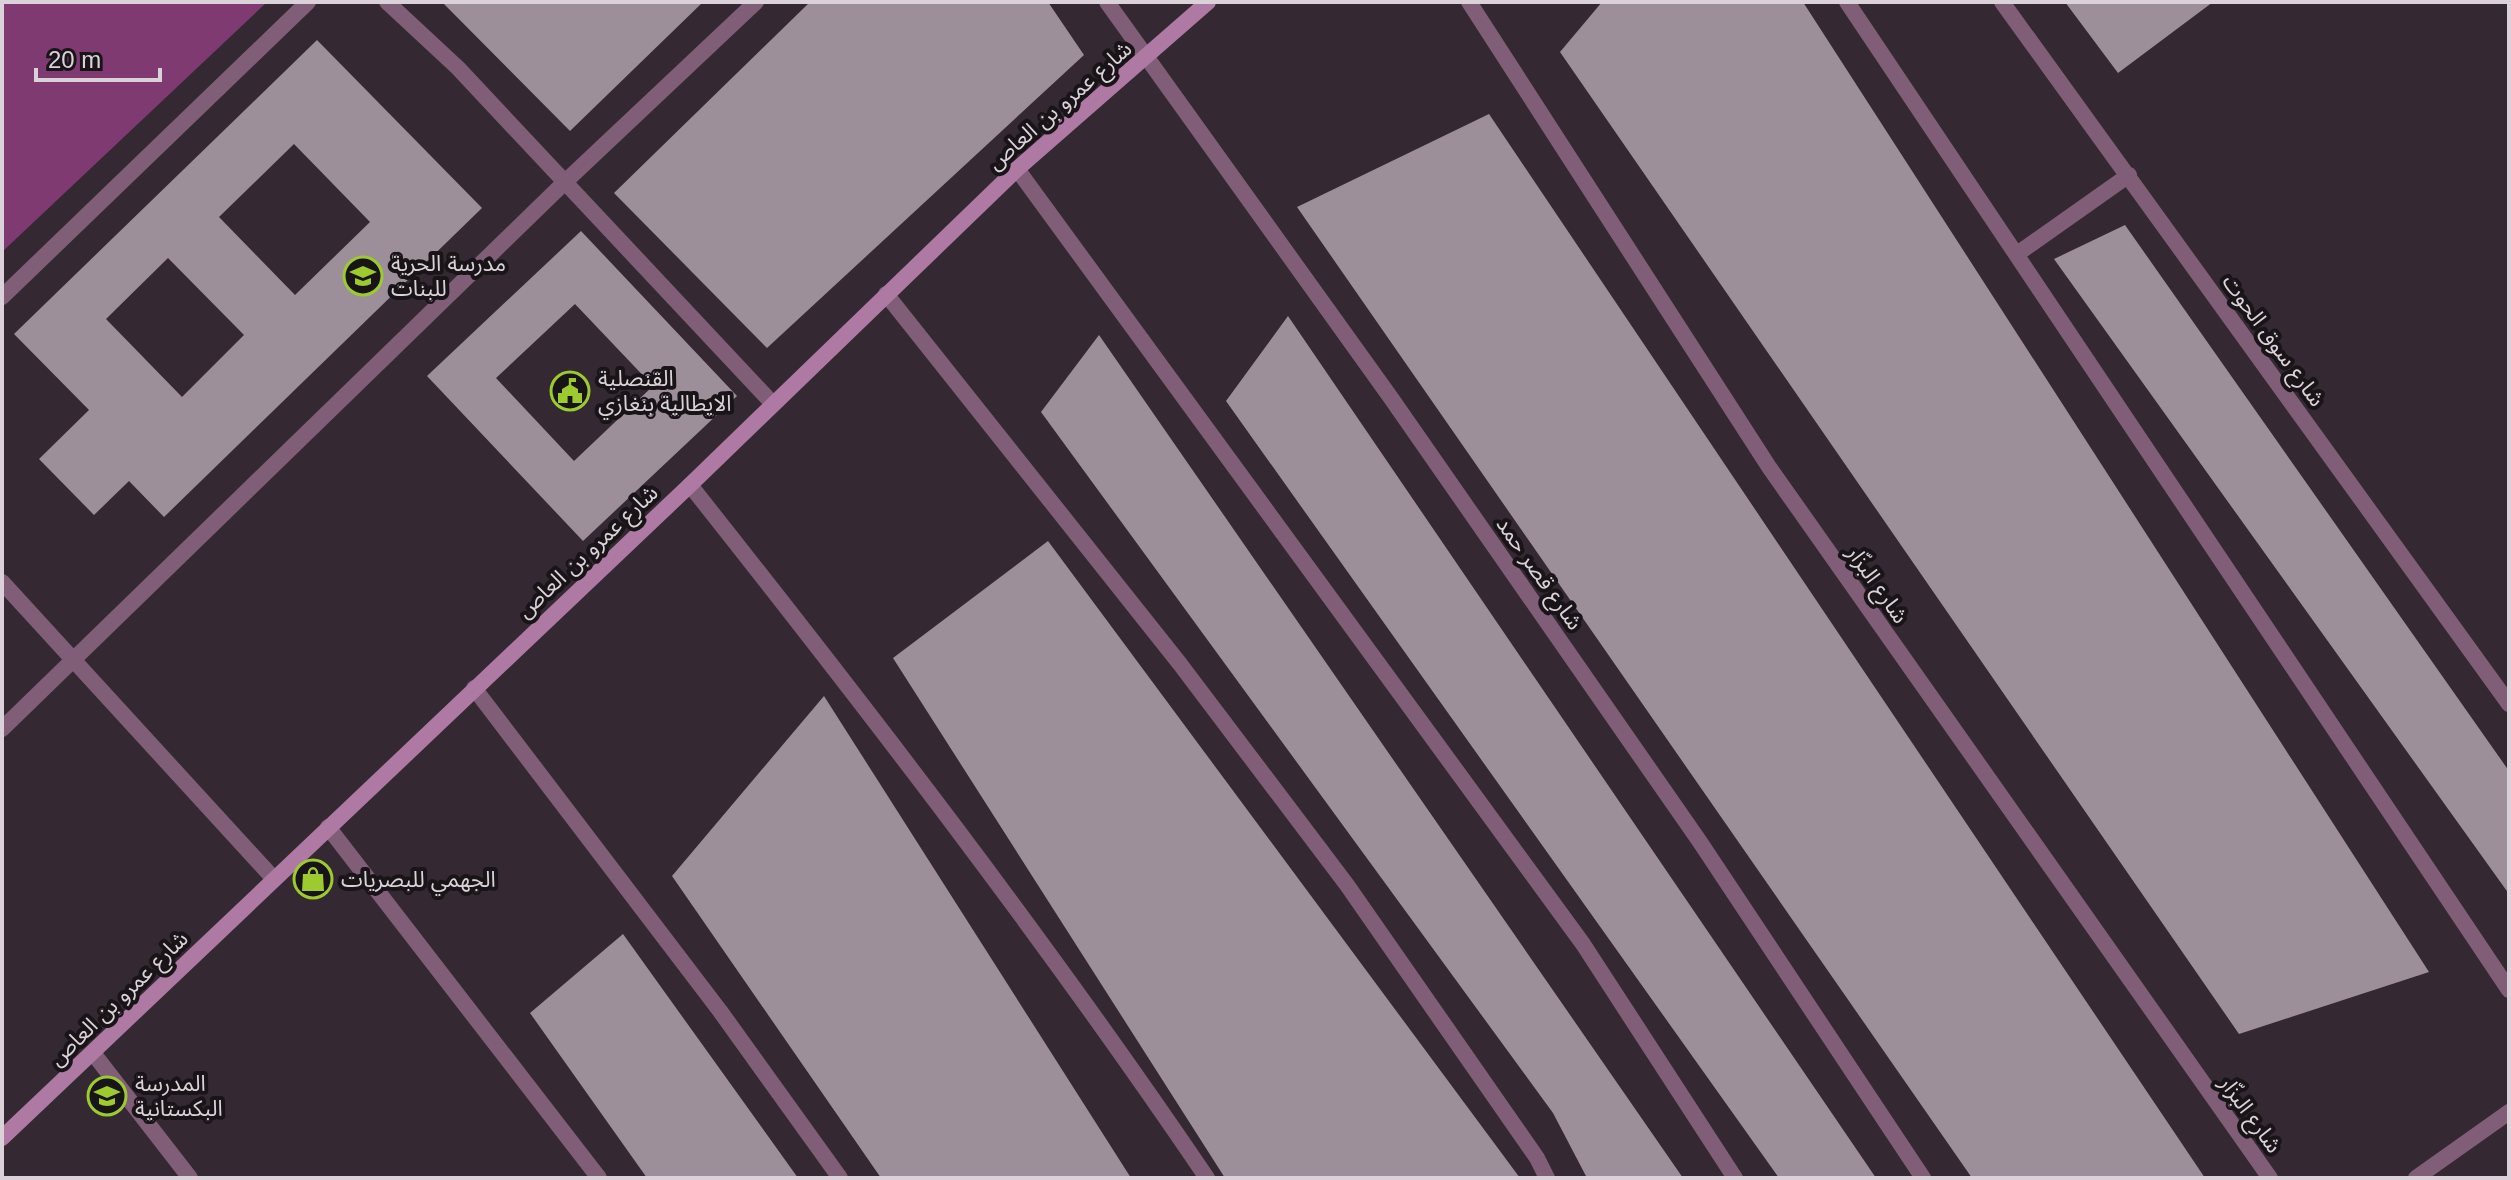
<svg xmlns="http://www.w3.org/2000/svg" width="2511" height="1180" font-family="Arial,'Noto Sans Arabic',sans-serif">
<rect width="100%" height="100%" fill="#342932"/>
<path fill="#7e3a71" d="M2,2H267L2,252Z"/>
<path fill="#9d8f99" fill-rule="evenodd" d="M442,2H703L570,131Z
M810,2H1048L1084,55L767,348L614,193Z
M1602,2H1803L2429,972L2239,1034L1560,52Z
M2065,2H2213L2118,73Z
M317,40L482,208L164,517L129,481L94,515L39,459L89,410L14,334ZM294,144L370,222L295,295L219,217ZM168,258L244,335L182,397L106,319Z
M1489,114L2205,1178H1972L1297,207Z
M2125,225L2509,771V894L2054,259Z
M581,231L737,396L583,541L427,376ZM575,304L653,386L574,461L496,378Z
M1288,316L1876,1178H1779L1226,401Z
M1099,335L1683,1178H1587L1553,1113L1041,412Z
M1048,541L1520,1178H1225L893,658Z
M824,696L1131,1178H881L672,876Z
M623,934L798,1178H647L530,1013Z"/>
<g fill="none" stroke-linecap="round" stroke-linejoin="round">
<path stroke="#805e78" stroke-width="16" d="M387,2L458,68L773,404
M1107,2L1391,398L1700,842L1923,1178
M1469,2L1769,467L2270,1178
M1847,2L2509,990
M2002,2L2509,704
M1017,169L1583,944L1735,1178
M2017,254L2129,175
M886,294L1180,664L1347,885L1537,1158L1547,1178
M2,297L308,2
M690,485C869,711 1045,939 1207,1178
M2,582L274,879
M474,688L720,1011L840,1178
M2,729L566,181L756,2
M328,827L599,1178
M93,1053L190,1178
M2416,1178L2509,1112"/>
<path stroke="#ae79a2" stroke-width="16" d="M2,1138L690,485L1017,169L1208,2"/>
</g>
<defs>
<g id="school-ring" transform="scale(2)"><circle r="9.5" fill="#191418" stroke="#9dca2f" stroke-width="1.5"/><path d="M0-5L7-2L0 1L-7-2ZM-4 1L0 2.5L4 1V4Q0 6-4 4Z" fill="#9dca2f"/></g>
<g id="civic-ring" transform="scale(2)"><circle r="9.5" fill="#191418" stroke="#9dca2f" stroke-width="1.5"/><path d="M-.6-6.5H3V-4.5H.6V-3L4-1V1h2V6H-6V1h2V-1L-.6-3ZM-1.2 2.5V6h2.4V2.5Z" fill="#9dca2f"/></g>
<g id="shop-ring" transform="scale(2)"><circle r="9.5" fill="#191418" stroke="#9dca2f" stroke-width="1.5"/><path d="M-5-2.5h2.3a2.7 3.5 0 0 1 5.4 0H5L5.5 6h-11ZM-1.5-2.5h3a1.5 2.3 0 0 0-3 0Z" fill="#9dca2f"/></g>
</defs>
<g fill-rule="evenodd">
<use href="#school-ring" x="363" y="276"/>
<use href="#civic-ring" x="570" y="391"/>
<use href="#shop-ring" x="313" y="879"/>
<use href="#school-ring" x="107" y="1096"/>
</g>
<g text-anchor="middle" stroke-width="8" stroke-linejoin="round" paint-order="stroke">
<g font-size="22" fill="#dad2d8" stroke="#191418">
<text transform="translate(1059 105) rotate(-41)" y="8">شارع عمرو بن العاص</text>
<text transform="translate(2274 340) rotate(54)" y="8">شارع سوق الحوت</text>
<text transform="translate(587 551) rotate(-43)" y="8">شارع عمرو بن العاص</text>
<text transform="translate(1540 573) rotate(55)" y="8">شارع قصر حمد</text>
<text transform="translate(1878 584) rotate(55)" y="8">شارع البزّار</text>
<text transform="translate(118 998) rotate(-44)" y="8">شارع عمرو بن العاص</text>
<text transform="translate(2251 1114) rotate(54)" y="8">شارع البزّار</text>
</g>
<g font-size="22" fill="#dad2d8" stroke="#191418" text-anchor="start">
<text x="391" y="271">مدرسة الحرية<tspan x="391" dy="25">للبنات</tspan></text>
<text x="598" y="386">القنصلية<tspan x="598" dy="25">الايطالية بنغازي</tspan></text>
<text x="341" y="887">الجهمي للبصريات</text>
<text x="135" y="1091">المدرسة<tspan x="135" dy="25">البكستانية</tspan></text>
</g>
</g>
<rect width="2511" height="1180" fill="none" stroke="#dad2d8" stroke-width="8"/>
<path d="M36 68v12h124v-12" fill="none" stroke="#dad2d8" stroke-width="4"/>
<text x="48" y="68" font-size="24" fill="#dad2d8" stroke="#191418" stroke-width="6" paint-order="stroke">20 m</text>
</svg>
